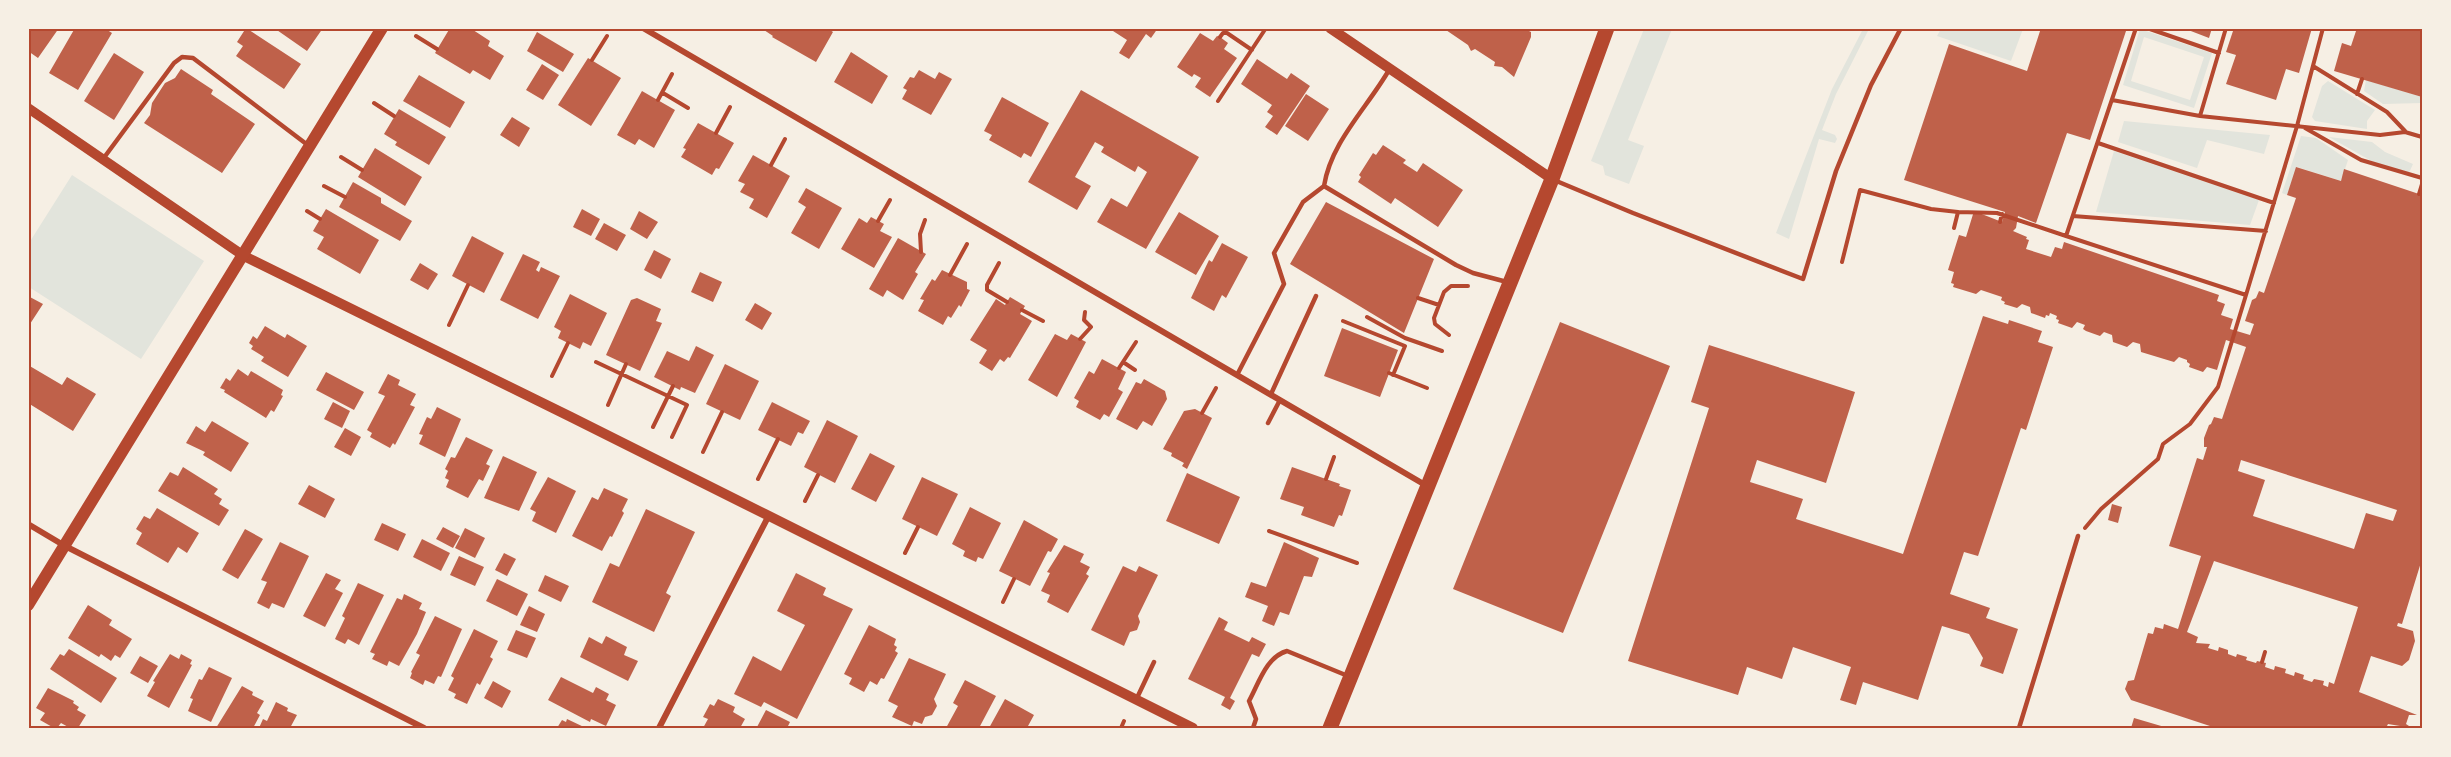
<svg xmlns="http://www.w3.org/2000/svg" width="2451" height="757" font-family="'Libre Baskerville',serif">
<rect width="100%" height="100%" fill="#f6efe4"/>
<path fill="#e2e4dc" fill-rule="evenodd" d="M1644,29H1672L1628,140L1644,146L1629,184L1605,175L1603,166L1591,161Z
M1863,29H1869L1836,94L1822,130L1835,135L1837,139L1835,143L1819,139L1789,239L1776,233L1832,89Z
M1941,29V28L2023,29L2011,61L1937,36Z
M2140,29L2212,53L2194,108L2123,85ZM2144,37L2204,57L2190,100L2131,81Z
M2366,80L2422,97V103L2383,104L2364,91Z
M2328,81L2375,110L2367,121V129L2315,121L2312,117L2322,86Z
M2124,121L2270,135L2264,154L2207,140L2197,168L2118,142Z
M2301,136L2316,138L2348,160L2341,181L2297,167L2287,195L2282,193Z
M2329,137L2372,142L2385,152L2413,164L2408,175L2375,163Z
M2114,151L2259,200L2250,225L2096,212Z
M72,175L204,261L141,359L29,287V243Z"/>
<path fill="#bf614a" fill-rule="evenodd" d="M28,28H59L38,58L28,51Z
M75,28H104L112,33L78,90L49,73Z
M246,28L301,64L284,89L236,56L243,46L237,42Z
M274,28H323L307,51Z
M450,28H470L490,41L488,46L504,56L490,80L473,70L470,74L435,53Z
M765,28H827L833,32L816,62L772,37L773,36L764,30Z
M1115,28H1158L1151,38L1146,34L1129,59L1119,53L1127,40L1113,31Z
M1443,28H1523L1531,32V37L1514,77L1502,67L1494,66L1495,62L1475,49L1471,51L1468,45Z
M2041,28H2127L2090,140L2067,133L2036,223L2018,216L2016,228L2013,231L2027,237L2026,239L2029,240L2026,249L2051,257L2055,247L2062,249L2064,242L2219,295L2217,301L2225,304L2221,315L2233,319L2230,329L2250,335L2254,324L2245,321L2252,300L2256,298L2259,291L2264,293L2296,198L2287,195L2296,167L2341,181L2344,169L2422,195V559L2402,624L2398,623L2397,626L2413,631L2415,641L2409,660L2402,666L2371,656L2359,692L2417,715H2409L2406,724L2412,728L2388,724L2386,728H2216L2131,700L2125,689L2128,681L2134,680L2148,633L2153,634L2155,627L2163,629L2164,624L2178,629L2201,556L2169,546L2197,458L2203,460L2207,447H2204V438L2209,425L2211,424L2214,417L2222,419L2246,347L2226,340L2217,370L2207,367L2203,372L2189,367L2190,364L2187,362V360L2179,357L2174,362L2141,352L2140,344L2133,342L2127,347L2113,342L2112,335L2104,332L2100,336L2086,331L2083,329L2085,325L2077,322L2072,328L2058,323L2059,320L2056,319L2057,316L2050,313L2049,316L2046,315L2045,318L2031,313L2030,307L2022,304L2017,308L2004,304L2005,302L2001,300L2002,297L1981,290L1976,294L1953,287L1954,284L1951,283L1954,272L1948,270L1959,235L1966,237L1974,211L2002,222L2005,212L1904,180L1949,44L2027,71ZM2241,460L2397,510L2393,521L2366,513L2354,549L2253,516L2265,480L2238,471ZM2214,561L2358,607L2334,684L2329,682L2328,687L2323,685L2324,681L2314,679L2312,682L2303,679L2304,675L2295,672L2294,676L2285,673L2286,669L2275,666L2274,670L2265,667L2266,663L2257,661L2256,663L2246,660L2247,657L2237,654L2236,657L2228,654V650L2219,647L2218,651L2208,648L2210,644L2196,643L2198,637L2187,632Z
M2183,28H2212L2209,38Z
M2234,28H2312L2299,73L2286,69L2276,100L2226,84L2236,55L2226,52Z
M2357,28H2422V97L2334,71L2342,43L2351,46Z
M537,32L574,54L563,72L527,51Z
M1200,33L1213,41L1217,36L1220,37L1228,43L1224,49L1237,58L1210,97L1195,87L1201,78L1194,74L1192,77L1177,67Z
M851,52L888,76L872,104L834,82Z
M114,53L144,72L114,120L84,101Z
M588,58L621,78L591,126L558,105Z
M1257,59L1287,79L1291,73L1310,86L1277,135L1265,127L1273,116L1267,112L1272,105L1241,84Z
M542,64L559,75L543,100L526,90Z
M181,69L213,90L211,94L255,124L222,173L144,123L150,115L152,103L165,83L175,78Z
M919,70L935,79L939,72L952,79L931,115L902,99L907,90L903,88L910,77L914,78Z
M419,75L465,102L450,128L403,101Z
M1081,90L1199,157L1146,249L1097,222L1111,198L1127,207L1147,172L1138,166L1135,172L1101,152L1104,147L1095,142L1075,177L1091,186L1077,210L1028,182Z
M642,91L675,110L654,148L639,139L635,145L617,135Z
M1306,94L1329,109L1308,141L1285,126Z
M1002,97L1049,123L1031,157L1024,153L1021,158L989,140L992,135L984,131Z
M399,109L446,137L429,165L395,145L397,142L384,134Z
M512,117L530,128L519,147L500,135Z
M698,123L734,143L719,169L716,168L712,175L681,157L686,149L683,148Z
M1383,145L1406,160L1403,163L1417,172L1423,163L1463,190L1438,227L1395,198L1391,204L1358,182L1361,177L1359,175L1373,153L1376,155Z
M375,148L422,177L405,206L358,177Z
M753,155L790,176L767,218L749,208L754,199L740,192L745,184L738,181Z
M353,182L381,198V203L412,221L400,241L339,207Z
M806,188L842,208L819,249L791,233L806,207L798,202Z
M1326,202L1434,259L1404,333L1290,264Z
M326,209L379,240L360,274L317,249L324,237L313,231Z
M582,209L600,219L591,236L573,227Z
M639,211L658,222L647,239L630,229Z
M1179,212L1219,236L1196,275L1155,252Z
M871,217L884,224L880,231L892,237L874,268L841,249L859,218L867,223Z
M604,223L626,235L617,251L595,239Z
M472,236L504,253L484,293L452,276Z
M898,238L926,254L915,272L918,274L903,300L887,290L883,297L869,289Z
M1222,243L1248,257L1226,298L1222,295L1214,311L1191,298L1209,260L1212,262Z
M654,250L671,259L661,279L644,270Z
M523,254L540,262L536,270L539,272L541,267L560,276L538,319L500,300Z
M420,263L438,274L428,290L410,280Z
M942,270L967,282V289L970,290L961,307L959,305L951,318L948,316L943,325L918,311L924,300L920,299L932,279L935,281Z
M700,272L722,282L713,302L691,292Z
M570,294L607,313L591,346L583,342L580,349L558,338L561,331L554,327Z
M28,296L43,304L28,327Z
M1010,297L1025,306L1020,314L1032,321L1010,358L1008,357L1004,362L1000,359L992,371L979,363L987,350L970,340L996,299L1005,305Z
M637,298L661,309L656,321L662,323L640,371L606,355L631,300Z
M755,303L772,313L762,330L745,320Z
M1983,316L2008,324L2009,320L2042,331L2038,342L2053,347L2026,430L2021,428L1978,556L1964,552L1950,594L1990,608L1986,618L2018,629L2003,674L1980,666L1983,658L1969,634L1942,626L1918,700L1863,682L1856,705L1840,700L1851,667L1793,647L1782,679L1747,667L1738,695L1628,661L1709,408L1691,402L1709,345L1855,392L1826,483L1757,460L1750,482L1803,499L1796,519L1903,554Z
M1560,322L1670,366L1563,633L1453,589Z
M265,326L285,338L287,334L307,346L288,377L261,361L264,357L251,349L253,346L249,343L253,336L257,339Z
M1342,328L1398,350L1380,397L1324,376Z
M1055,334L1067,340L1071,334L1086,342L1057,397L1028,380Z
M696,346L714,355L695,393L681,387L680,390L654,377L667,351L689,361Z
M1102,359L1126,372L1118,389L1123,392L1109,417L1104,414L1100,420L1076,407L1079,401L1074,398L1089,371L1094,374Z
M725,364L759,381L740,420L706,404Z
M28,365L62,385L67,377L96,394L73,431L28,403Z
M238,369L248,376L251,371L283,390L281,395L283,396L274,412L271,410L266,418L224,392L225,390L220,388L226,378L230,381Z
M326,372L364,392L354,410L316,390Z
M388,374L400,380L398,385L416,394L410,405L415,407L395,445L393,443L390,448L370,437L372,433L367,430L385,396L378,393Z
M1144,379L1165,391L1167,399L1152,426L1143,421L1137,430L1116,419L1136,382L1141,384Z
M333,402L350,411L342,428L324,419Z
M772,402L810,421L803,434L798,432L791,446L758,430Z
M437,407L461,419L445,457L419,444L423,435L419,434L427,417L431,419Z
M1195,409L1212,418L1187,469L1182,466L1184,463L1171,456L1172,453L1163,449L1184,411Z
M827,420L858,436L835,483L804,467Z
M212,421L249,443L231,472L203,455L205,452L186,443L196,426L205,432Z
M345,428L361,437L351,456L334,447Z
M466,437L493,450L486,464L490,466L483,481L479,479L468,498L446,487L449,480L445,478L448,471L445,469L451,457L455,458Z
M870,453L895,466L876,502L851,489Z
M503,456L537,472L519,511L484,498Z
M183,467L218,489L214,494L222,499L219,504L229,510L219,526L158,491L170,472L178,476Z
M1292,467L1340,484L1339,486L1351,490L1342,516L1339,515L1334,527L1301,515L1304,507L1280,499Z
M1187,473L1240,497L1219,544L1166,521Z
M548,477L576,491L556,533L532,521L536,512L530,509Z
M922,477L958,494L937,536L902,519Z
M309,485L335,499L325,518L298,504Z
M604,488L628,499L622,511L624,513L612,537L610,536L602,551L572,536L592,497L598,500Z
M2112,504L2122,507L2118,523L2108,520Z
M970,507L1001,523L983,559L978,557L976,562L963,556L965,551L952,544Z
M157,508L199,533L187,553L178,547L168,563L136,544L142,533L136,529L144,516L150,519Z
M646,509L695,532L666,593L671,596L654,632L592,602L610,563L619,567Z
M1024,520L1058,539L1051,552L1048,551L1030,586L999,571Z
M382,523L406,534L398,551L374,540Z
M443,527L460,536L453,548L436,539Z
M465,528L485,538L475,558L455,548Z
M245,529L263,539L238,579L222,570Z
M422,539L450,553L441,571L413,557Z
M280,542L309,556L284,608L272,603L269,609L257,603L267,582L261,580Z
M1284,542L1319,558L1312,577L1304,576L1289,615L1280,612L1274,626L1262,621L1268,606L1245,597L1251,582L1266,587Z
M1064,545L1084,554L1080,562L1090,567L1086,574L1089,576L1068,613L1047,602L1050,595L1041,591L1050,573L1047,572Z
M504,553L516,559L507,576L495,570Z
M459,556L484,567L475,586L450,575Z
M1123,566L1136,572L1139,566L1158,575L1138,616L1140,622L1137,630L1130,632L1124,646L1091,630Z
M326,573L341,580L335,589L343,593L325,627L303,616Z
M796,573L826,588L823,595L853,609L797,719L764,702L761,707L734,694L753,656L781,671L805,625L777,611Z
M545,575L569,586L561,602L538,591Z
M497,579L528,594L517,616L486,601Z
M358,583L384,595L359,645L348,639L345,644L335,639L345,618L342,616Z
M404,594L422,603L419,609L426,612L417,634L399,666L389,661L387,666L372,659L375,654L370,652L397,598L402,600Z
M88,605L112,620L109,625L132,639L120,658L115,655L111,661L101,654L99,657L68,638Z
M529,606L545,614L537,632L520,625Z
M435,616L462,629L441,677L438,676L434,684L425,680L423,685L410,678L412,673L411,672L420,655L416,653Z
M1219,617L1228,622L1224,630L1249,642L1252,637L1266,644L1259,657L1252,654L1230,698L1235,701L1230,710L1221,705L1225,697L1188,679Z
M869,625L896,639L894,645L897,647L895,651L898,653L884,679L881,678L877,685L870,681L864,692L849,684L852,678L844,674Z
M474,629L498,641L490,657L493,659L480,685L477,683L467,704L454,698L456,694L448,690L454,678L451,676Z
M516,630L536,638L527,658L507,650Z
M606,636L627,647L624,655L638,661L628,681L580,657L589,637L602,644Z
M69,649L117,678L101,703L50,669L60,654L64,656Z
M170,654L179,659L181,654L192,660L190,664L192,665L169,708L147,696L155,682L153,681Z
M140,656L158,666L148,683L130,673Z
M909,658L946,674L934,699L937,706L932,715L925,717L922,724L914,721L912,726L892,717L898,706L888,701Z
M209,667L232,678L211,722L188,711L193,699L190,698L199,679L202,680Z
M561,677L593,693L596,687L609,694L606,700L616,705L606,726L591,719L590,722L548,700Z
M965,680L996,696L979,728H946L958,706L953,703Z
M493,681L511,691L502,708L484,698Z
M242,686L253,692L252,695L264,701L257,713L260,715L253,728H216Z
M48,688L74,701L73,703L79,707L77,710L86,715L78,728H70L61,723L57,728H54L40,720L45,713L36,708Z
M718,699L735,707L733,712L745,719L740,728H703L708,719L703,717L710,704L714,706Z
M1005,699L1034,715L1028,726L1033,728H989Z
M276,702L288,708L287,711L297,715L290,728H259L263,719L267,721Z
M766,710L790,722L787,728L757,727Z
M2134,718L2168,728H2131Z
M567,719L586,728H557L562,720L566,722Z"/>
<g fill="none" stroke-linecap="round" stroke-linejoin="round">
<path stroke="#b5482f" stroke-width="4" d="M2136,28L2066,236L2246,295L2297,126L2323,28
M2147,28L2219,53
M416,36L437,49
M1220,37L1223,33H1227L1252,50
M592,60L607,36
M2313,66L2387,112L2405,131
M663,93L688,108
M2357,94L2362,79
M658,100L672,74
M2112,100L2200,116L2380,135L2405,132L2422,137
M1218,101L1266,28
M374,103L394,116
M2200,116L2226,28
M2305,128L2361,160L2422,178
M716,133L730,107
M2098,143L2274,203
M341,157L362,170
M771,165L785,139
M324,186L345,197
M2419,194L2422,184
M307,211L320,219
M2073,216L2266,231
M878,221L890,200
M2000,222L2002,214
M1954,228L1958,212
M921,252L920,234L925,220
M1842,262L1860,190L1931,209L1958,212L1997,213L2066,236
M999,263L987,285V290L1007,302
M950,275L967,244
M1418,298L1439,305
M1022,310L1043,321
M1367,317L1405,338L1442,351
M1343,321L1405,346L1393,375
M449,325L468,285
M1449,335L1435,324L1434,318L1444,292L1451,286H1468
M1080,339L1091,327L1084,320L1085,312
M596,362L687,405L672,437
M1123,362L1135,370
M1119,368L1136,342
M1389,373L1427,388
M552,376L568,343
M608,405L626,364
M1202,413L1216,388
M653,427L673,386
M703,452L722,412
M758,479L778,439
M1326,479L1334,457
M805,501L818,475
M2085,528L2101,509L2158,459L2163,444L2190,424L2218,387L2246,295
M1269,531L1357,563
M905,553L918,527
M1003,602L1014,579
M2262,662L2265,652
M1121,728L1124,721"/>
<path stroke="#b5482f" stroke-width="4.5" d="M1389,70C1367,108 1331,142 1324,186L1456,265L1473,273L1507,282
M103,159L174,63L182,57L193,58L309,146
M1554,180L1633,213L1803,279L1836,171L1871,85L1901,28
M1237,375L1284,284L1274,253L1303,202L1324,186
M1271,394L1316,296
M1268,423L1280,400
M1136,700L1154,662
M1253,728L1256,719L1249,701C1259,683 1266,657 1287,651L1348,676
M2019,728L2078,536"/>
<path stroke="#b5482f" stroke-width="6" d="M643,28L1427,486
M28,524L65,546L424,728
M659,728L768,517"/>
<path stroke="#b5482f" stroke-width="10" d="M1330,28L1552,179
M28,108L244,256L571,417L1193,728"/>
<path stroke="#b5482f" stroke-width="12" d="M28,605L382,28"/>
<path stroke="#b5482f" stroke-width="15" d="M1330,728L1552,179L1607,28"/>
</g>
<rect width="2451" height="757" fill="none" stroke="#f6efe4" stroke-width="60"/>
<rect x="30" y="30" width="2391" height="697" fill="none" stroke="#b5482f" stroke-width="2"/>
</svg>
